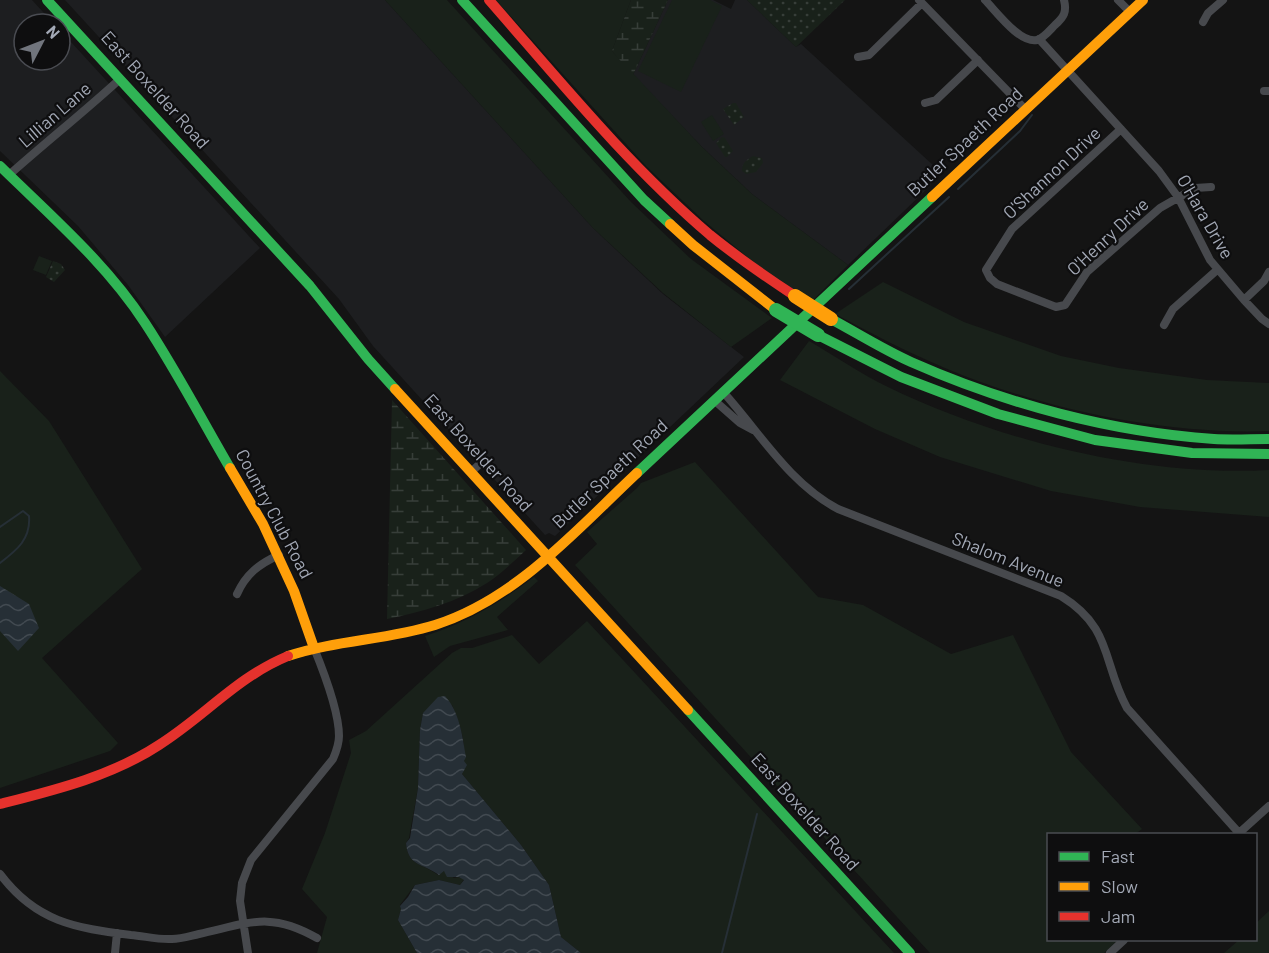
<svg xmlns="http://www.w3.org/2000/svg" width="1269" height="953" font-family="Barlow,sans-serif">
<defs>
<pattern id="wetland-marsh" width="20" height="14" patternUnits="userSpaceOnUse" patternTransform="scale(1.5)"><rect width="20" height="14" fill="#19211a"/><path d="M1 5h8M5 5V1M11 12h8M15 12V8" fill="none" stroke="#373e39"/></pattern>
<pattern id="park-dots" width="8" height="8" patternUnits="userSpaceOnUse" patternTransform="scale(1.5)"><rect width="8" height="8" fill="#19211a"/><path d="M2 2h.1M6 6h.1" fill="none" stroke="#373e39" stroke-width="1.8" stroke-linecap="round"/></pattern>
<pattern id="water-waves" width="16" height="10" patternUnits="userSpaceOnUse" patternTransform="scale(1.5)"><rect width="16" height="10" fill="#262f36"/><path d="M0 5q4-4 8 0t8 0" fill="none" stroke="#424a51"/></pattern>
</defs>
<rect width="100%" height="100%" fill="#141414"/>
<path fill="#1d1e20" d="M0,0H32L54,24H24V60H60V30L260,248L165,337L128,285L78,226L0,151Z
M65,0H385L593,228L663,294L744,357L555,536L549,533L545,535L373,346L339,299Z
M668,0H713L731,9L735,0H747L796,47L801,44L934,166L931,185L848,265L752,194L702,147L633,75Z"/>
<path fill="#19211a" d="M385,0H447L631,202L691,259L772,318L731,347L663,293L593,228Z
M496,0H631L612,51L702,147L752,194L848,265L812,301L757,265L704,221L646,166Z
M672,0H710L722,6L681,92L638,71Z
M712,115L724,134L713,141L701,122Z
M39,256L52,261L46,275L33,270Z
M883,282L964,322L1061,356L1119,368L1207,380L1269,383V431C1163,435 1043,409 945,368C907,352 871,333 835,314Z
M809,341C835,356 861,374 888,387C999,441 1145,477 1269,470V517L1140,507L1051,491L940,457L875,429L780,380Z
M0,371L49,421L142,569L42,658L118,743L110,751L0,788Z
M695,462L818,597L863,605L951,654L1013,635L1071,752L1142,829L1135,834H1048V940H1118L1104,953H930L575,565L597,544L587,532L637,488L641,483Z
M534,577L538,581L497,617L508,630L450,646L434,657L425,636C466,623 500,603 534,577Z
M587,621L894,953H581L561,937L549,885L521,845L462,774C468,750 462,728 452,705L423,713L420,730L418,788L409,838L406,843C408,867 423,863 438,875L444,871L454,878L459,877L464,879L460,885L439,880L415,885L400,905L401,909L398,920L417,953H317L327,917L302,889L325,833L351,753L349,740L366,731L452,653L461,648H472L512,635L539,664Z
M1269,911V953H1224L1239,940H1256V923Z"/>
<path fill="url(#wetland-marsh)" d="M631,0H668L633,75L612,51Z
M392,400L526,550C514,561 501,574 487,583C457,602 422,612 387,619Z"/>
<path fill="url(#park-dots)" d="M747,0H845L796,47Z
M733,103H736L744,117L734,125L723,109Z
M722,137L725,138L733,151L727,157H725L716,143Z
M753,156L762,158L763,163L756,172L746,174L742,171C742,163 746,160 753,156Z
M53,261L61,264L65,270L54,282L46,277Z"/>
<path fill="url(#water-waves)" d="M0,586L29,604L39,628L18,651L0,631Z
M445,696C460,713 462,735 466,757L464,761L467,765L462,774L521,845L549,885L561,937L581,953H417L398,920L401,909L400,906L408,897L415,885L439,880L460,885L464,880L459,877H447L444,871L439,875C423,863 408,867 406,843L410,838L418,788L420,730L423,713L438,697Z"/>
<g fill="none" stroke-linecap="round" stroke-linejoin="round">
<path stroke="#262f36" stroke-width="2" d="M958,189L1020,131L1032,115
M849,289L949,197
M0,527L23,511L29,516C31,539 17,550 0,563
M722,953L757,814"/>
<path stroke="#47494d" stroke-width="8" d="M919,0L1026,110
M985,0C996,11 1020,44 1037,40C1044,38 1050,30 1055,25C1064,17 1067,12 1064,0
M1118,0L1130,12
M1203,22L1208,13L1223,0
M1039,39L1159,171L1178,197L1210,260L1244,300L1262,319L1269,324
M858,57L869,55L922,3
M1264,91H1269
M925,103L936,100L978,60
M1121,129L1012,229L986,270L990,278L997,284L1056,307L1065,305L1087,272L1160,208L1195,188L1211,187
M9,175C46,142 84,112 120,79
M1244,300L1264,281L1269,272
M1164,325L1173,309L1217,270
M724,393C760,433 789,483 838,509L1061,596C1113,628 1102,662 1127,708L1239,833
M715,401L740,423L753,430
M471,472L483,461
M237,594C246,574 259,564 279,555
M1238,834L1269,806
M0,874C36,922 75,928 131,935C144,936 159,940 172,939C181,939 190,936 199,934C249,923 270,911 317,938
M115,953L117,933
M248,953L240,901L242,883L251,860L333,759C336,752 339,744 339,736C339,712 323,670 314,648
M1110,953L1124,940"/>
<path stroke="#30b455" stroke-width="10" d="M47,0L310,286L368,359L395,389
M462,0L644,200L670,224
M0,166C50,215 106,263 145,323C176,370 202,420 230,468
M831,319C857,333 884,350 911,362C1006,404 1111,432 1214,439C1232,440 1251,439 1269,439
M818,335L901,377L998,414L1095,440L1192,453L1269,454
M637,473L932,197
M688,710L910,953"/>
<path stroke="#ff9f0a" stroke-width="10" d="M932,197L1143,0
M670,224L693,245L776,310
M395,389L688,710
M230,468L263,524L294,591L314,648
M288,656C336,640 387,640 435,625C517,599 577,529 637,473"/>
<path stroke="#e5322d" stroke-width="10" d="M489,0C560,81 628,165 710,235C737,257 766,277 795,296
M0,804C55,790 112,776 159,745C205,716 237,677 288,656"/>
<path stroke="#30b455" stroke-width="14" d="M776,310L818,335"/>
<path stroke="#ff9f0a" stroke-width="14" d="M795,296L831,319"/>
</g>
<g text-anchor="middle" stroke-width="4.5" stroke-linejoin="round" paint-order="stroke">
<g font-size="18" fill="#a3a9b6" stroke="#0e0e0f">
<text transform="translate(155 90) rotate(48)" y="6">East Boxelder Road</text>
<text transform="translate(55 115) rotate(-41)" y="6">Lillian Lane</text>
<text transform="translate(965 142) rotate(-43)" y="6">Butler Spaeth Road</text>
<text transform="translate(1052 173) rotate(-43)" y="6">O'Shannon Drive</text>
<text transform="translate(1205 217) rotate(60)" y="6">O'Hara Drive</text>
<text transform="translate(1108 237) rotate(-43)" y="6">O'Henry Drive</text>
<text transform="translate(478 453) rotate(48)" y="6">East Boxelder Road</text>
<text transform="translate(610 474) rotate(-43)" y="6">Butler Spaeth Road</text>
<text transform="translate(274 514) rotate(62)" y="6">Country Club Road</text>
<text transform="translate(1008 560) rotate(22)" y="6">Shalom Avenue</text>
<text transform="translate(805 812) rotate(48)" y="6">East Boxelder Road</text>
</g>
</g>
<rect x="1047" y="833" width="210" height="108" fill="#0e0e0f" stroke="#4a4c52" stroke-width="1.5"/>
<rect x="1059" y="852" width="30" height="9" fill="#30b455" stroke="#4a4c52" stroke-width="1.5"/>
<text x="1101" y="863" font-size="18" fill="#a3a9b6">Fast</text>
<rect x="1059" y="882" width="30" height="9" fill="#ff9f0a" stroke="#4a4c52" stroke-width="1.5"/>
<text x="1101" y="893" font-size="18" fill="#a3a9b6">Slow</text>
<rect x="1059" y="912" width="30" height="9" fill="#e5322d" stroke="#4a4c52" stroke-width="1.5"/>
<text x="1101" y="923" font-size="18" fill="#a3a9b6">Jam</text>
<g transform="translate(42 42) rotate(48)"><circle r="28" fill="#0e0e0f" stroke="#4a4c52" stroke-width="1.5"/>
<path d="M0-4.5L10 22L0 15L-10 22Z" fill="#71757d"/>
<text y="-9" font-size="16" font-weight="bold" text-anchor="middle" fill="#a3a9b6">N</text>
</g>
</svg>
